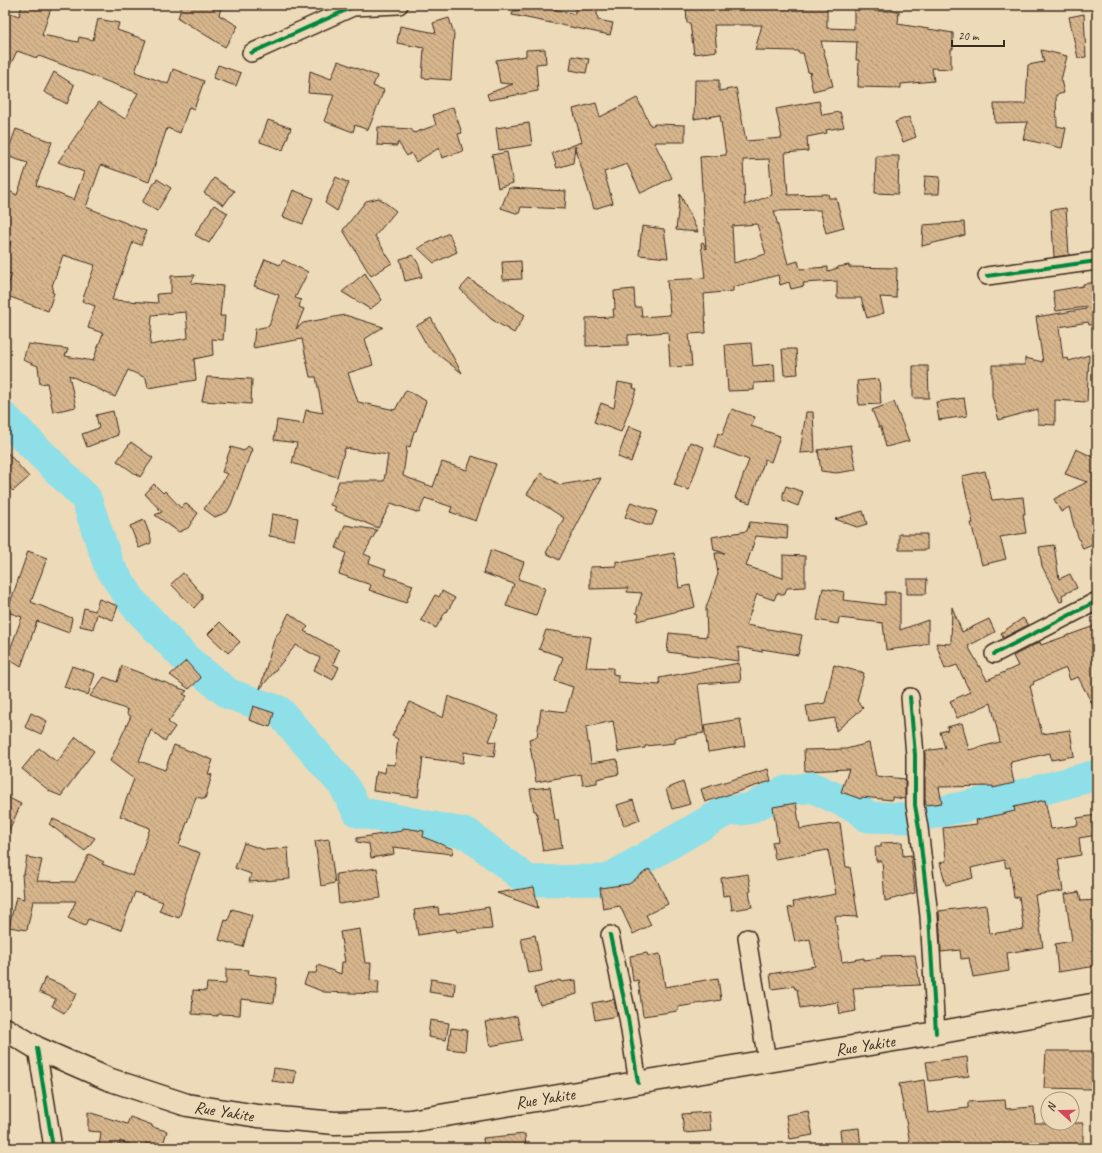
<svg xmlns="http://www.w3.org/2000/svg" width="1102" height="1153" font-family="Caveat,sans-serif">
<defs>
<pattern id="building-back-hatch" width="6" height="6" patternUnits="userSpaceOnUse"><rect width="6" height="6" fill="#d7b68d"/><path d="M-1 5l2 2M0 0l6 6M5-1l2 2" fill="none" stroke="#b09473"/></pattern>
</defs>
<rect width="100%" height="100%" fill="#eddab8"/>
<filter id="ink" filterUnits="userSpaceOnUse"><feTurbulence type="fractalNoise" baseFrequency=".025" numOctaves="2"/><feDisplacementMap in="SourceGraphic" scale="8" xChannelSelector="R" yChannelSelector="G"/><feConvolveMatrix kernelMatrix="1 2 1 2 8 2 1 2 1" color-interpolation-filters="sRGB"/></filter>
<g filter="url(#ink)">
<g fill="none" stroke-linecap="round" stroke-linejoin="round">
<path stroke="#8edfe8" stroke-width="31" d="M5,418L86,498L109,566L134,604L186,659L229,694L279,711L344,786L358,812L468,834L528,881L607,880L726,811L748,809L786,791L812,787L859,809L868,817L910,818L1025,794L1097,775"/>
</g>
<path fill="url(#building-back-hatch)" stroke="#3b2a1e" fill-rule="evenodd" d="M22,5H52L42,35L78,42L79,37L93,40L98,19L119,23L117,30L146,40L135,72L168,84L173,69L204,81L194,109L189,107L180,133L167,128L149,182L101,165L86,207L146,231L141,245L133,242L112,300L158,303L157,294L171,293V276L195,275L191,283L223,286L220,316H225L223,340L212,339L213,355L194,359L196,380L148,388L146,378L128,370L115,397L69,375L76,407L53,412L47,383L40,384L38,366L23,360L28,344L68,349L65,356L93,361L103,333L88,328L95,306L82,301L95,265L63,255L52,286L53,287L52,292L54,293L48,311L5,295L12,274L5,272V257L11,242L5,239V189L17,195L28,163L6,156L16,129L52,142L36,185L74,200L84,172L58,162L99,102L125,119L138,93L39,56L37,58L17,51L5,76V11L19,16ZM186,312L188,338L150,345L152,315Z
M182,5H222L219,15L238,26L225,47L178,18Z
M575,5H596L598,20L613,23L610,35L512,15L513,11L549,8L575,14Z
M686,5H827V28L854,29V5H874V11H899L898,24L953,33V49H951V69L932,68L934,81L901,84V88L858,87L859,60H856L857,42L821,41L833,86L813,91L809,74L812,73L808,72L803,53H798V51L755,50L762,25H714L717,51L694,54L690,23H687Z
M1084,14L1086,57L1078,58L1069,17Z
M449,18L454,34L451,80L422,78L424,48L397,43L400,26L436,33L433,23Z
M545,49L546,63L536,64L538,91L489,100L487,94L513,84L500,83L496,60L526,56V50Z
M1041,50L1067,56L1061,80L1064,93L1056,95L1057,126L1066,128L1062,148L1023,139L1028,122L995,123L994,104H1026L1028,65L1044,62Z
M572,56L589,59L586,73L570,70Z
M338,61L377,76L373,86L384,90L368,130L355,125L353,132L324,121L334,95L308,93L310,71L331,79Z
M218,65L241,73L236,86L213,78Z
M54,72L74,85L67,104L44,92Z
M695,80H719V91L736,88L746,141L782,138L776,109L819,101L822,115L840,112L844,127L826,130L827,133L807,137L808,151L785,153L788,195L828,194L829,198H836L844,228L826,233L820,210L774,211L788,264L798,261L800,269L828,267V271L838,268V267L849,265V267L897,268L896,298L880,297L884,313L867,318L861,298H837V281L803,283L804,286L791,289L789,282L780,285L778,275L733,287V291L704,294L706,333L689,334L692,366L670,367L668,332L628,335V345L586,346V318L614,317L613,309H615L614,291L634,289L635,307H641L642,317L670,315L667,280L705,278L701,243L703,242L706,249L700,157L726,155L720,115L694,119ZM769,159L772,195L745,205L743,160ZM757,224L766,254L734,263L732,226Z
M637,98L651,126L655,124L685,125V142H654L672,178L641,193L627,164L604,172L613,203L594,209L575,146L573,163L557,168L552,153L582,142L573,109L596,103L600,117Z
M453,107L462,133L458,134L463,151L442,158L439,148L416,162L411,153L407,156L398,142L397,146L377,145L378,127L411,129L414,133L436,125L433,115Z
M909,117L916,137L903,142L895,122Z
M268,120L291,128L283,150L260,142Z
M529,123L532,145L499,150L496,128Z
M507,152L513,183L498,188L492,155Z
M876,156H899L898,194L875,193Z
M925,176L940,177L939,194H924Z
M336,177L349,183L337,211L325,203Z
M214,178L234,191L224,205L204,193Z
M157,179L171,188L157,211L142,202Z
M509,188L566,191L565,209L521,207L519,214L501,208Z
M293,190L313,198L303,224L283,217Z
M680,194L698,232L676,230Z
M379,198L396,211L375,236L392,263L371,276L343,230L366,201Z
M214,205L228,213L209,243L195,235Z
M1066,208L1069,255L1054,257L1051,210Z
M964,222L965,235L922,246L923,225Z
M642,226L664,229L668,258L639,255Z
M449,233L457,252L434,263L418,248Z
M413,255L419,265L422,277L405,281L400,259Z
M265,259L280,265L283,260L308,272L295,298L301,300L299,307L304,309L296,329L303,323L345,315L383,327L365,339L373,365L348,373L358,402L395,410L406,390L426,401L416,431H414L410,447L407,446L403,476L433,487L442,462L467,470L472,456L496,464L476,521L450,512L452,507L425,498L419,513L391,503L378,528L334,510L336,507L330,505L339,481H384L388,455L345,448L337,477L292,463L297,443L274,440L277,420L303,424L306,410L323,413L316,377H310L302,339L253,348L255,329L269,326L279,295L254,286Z
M521,261L522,279L503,280L502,262Z
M365,273L382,300L370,309L342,292Z
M469,279L525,315L514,333L491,319L460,289Z
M1097,282V324L1089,325L1088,322L1059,327L1063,359L1068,358L1069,361L1089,355L1087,402L1055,400V425L1038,424V409L999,420L992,396V365H1025V358L1043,362L1036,317L1086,309V307L1056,311L1053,291L1083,286V284Z
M431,318L462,373L428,347L416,326Z
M751,343L753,366L774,364L775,382L754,383V390L728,391L725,345Z
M782,349H796L798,374L784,375Z
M913,366H928L929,398H913Z
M207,377L252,379L251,404L202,401Z
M879,379L881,404L859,405L857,381Z
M618,382L634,385L633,388L637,389L621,432L594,422L601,403L614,408Z
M964,398L967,416L939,420L936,402Z
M894,402L909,441L886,447L881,427H879L872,410Z
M732,409L755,417L751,426L780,436L771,462L765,459L750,503L735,498L749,460L714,447L718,433L722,435Z
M113,411L118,435L87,447L82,434L99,428L96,415Z
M806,412H813L815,452L800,453Z
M629,426L642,431L631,462L618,457Z
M131,442L153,458L140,477L117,461Z
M690,442L704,447L689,490L674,485Z
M851,445L856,470L836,473L821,471L818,450Z
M248,446L252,449L231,505L227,512L215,517L204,509L228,474L222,472L231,447L244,451Z
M1076,449L1097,459V543L1083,549L1075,529L1069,507L1061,512L1054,499L1087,482L1065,474Z
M5,450L29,477L13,491L5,482Z
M985,471L992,500L1023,497L1025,514H1023L1026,533L1000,537L1006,559L982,565L971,523H973L962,476Z
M541,473L560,485L601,478L559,560L546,553L564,518L527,494Z
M154,484L163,493L165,491L181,508L185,503L198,513L188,528L179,532L155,515L162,512L145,494Z
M786,486L803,492L798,506L783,500V494Z
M631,502L657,511L652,525H646L625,517Z
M863,511L867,524L857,527L835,519Z
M272,514L298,518L294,540L269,536Z
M144,520L151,538V543L139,548L130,526Z
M750,522L788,526L787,539L756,536L746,566L783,578V555L805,556V587L787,588L784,595L777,593L774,600L757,594L746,625L802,635L798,655L762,649V652L738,647L739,661L667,652L669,633L707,637L706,608L718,574L715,553H725L714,550L712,537L747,531Z
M345,525L377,530L364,554L371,557L369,563L386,569L384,575L413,585L406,603L369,590L371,585L339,574L346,553L336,548Z
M899,534H927V550H899Z
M1054,545L1059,579L1070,574L1077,588L1062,595L1063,601L1060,602L1042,566L1039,547Z
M491,550L524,562L518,579L545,588L536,616L506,606L514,584L483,573Z
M28,551L47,558L31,602L72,618L69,633L37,621L21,667L7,658L22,617L7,612Z
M674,553L679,588L690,585L695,607L637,621L639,614L636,613L642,593L627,592L628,588L590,589V567L616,566V561L624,562Z
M183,573L202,594V599L194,608L171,584Z
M907,579H927L926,594H907Z
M823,588L844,592L843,600L885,605V592H900V630L928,620V643L920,646L886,650L883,623L839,618L838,624L817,620Z
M442,591L455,598L447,612L446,611L436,628L421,620L435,595L439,597Z
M99,599L118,606L113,620L97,614L93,629L80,626L84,608L95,611Z
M952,607L962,632L989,619L995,632L968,646L987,680L1018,666L1013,656L1040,642L1041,645L1097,625V713L1078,677L1070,680L1066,668L1033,682L1034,684L1030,686L1042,734L1070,730L1074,756L1051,760L1050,753L1011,762V764H1010L1014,783L993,788V786L939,787L942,803L926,805L925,799V751L945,748L940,732L948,730L947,727L962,723L969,750L1000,742L991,703L957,718L950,701L970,692L957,665L945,669L936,643L951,644Z
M289,613L308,627L304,631L339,650L333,664L339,667L333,680L314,670L320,658L296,645L260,689L275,637L280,631Z
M1023,618L1028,625L1003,638L1001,633Z
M220,622L240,642L228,653L208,634Z
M546,630L591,637L586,667L613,668V674L618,675V682L660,685L659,678L739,663L741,681L698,684L704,733L675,738V743L645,746V748L618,752L613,721L586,727L591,763L617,759L619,774L597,779V783L583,785L581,774L536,782L529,739L537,737L541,709L566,712L573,687L555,681L563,657L539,649Z
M186,661L201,678L189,689L170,675Z
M834,665L864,673L857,701L863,708L836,731L835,718L809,722L806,706L825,703Z
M72,666L95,674L88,695L64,687Z
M122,666L187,691L183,694L187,696L168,722L175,727L165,741L151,730L139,761L165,770L174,745L213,760L208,774L212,775L205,799L196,797L179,845L200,853L183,901L184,902L179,918L159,911L163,902L135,892L121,930L88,919L85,926L68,918L76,901H33L27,930L9,927L16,897L24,899L22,874H24L27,857L42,860L37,881L75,882L89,854L104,862L102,864L133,876L150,828L120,816L134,779L110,761L131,716L127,714L128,710L90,696L104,677L117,682Z
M448,696L499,716L489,741L496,742L494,757L464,752L463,763L423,758L418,797L373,791L375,776H376L377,771L385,773L386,764L395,765L398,739L392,736L410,702L443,718Z
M253,706L274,713L270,727L249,720Z
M31,713L47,721L41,734L25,727Z
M740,719L745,746L708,752L704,725Z
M76,737L94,751L61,796L51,792L22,769L39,748L57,762Z
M869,743L876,776L905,779V799L892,797V800L862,797L861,799L841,792L849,769L805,771L804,750L846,749Z
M768,769L771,781L705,802L701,789Z
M683,782L690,804L672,809L666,789Z
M550,787L555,820H558L562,848L543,851L536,811H534L530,789Z
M5,796L21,804L5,839Z
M633,800L640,820L624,826L617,805Z
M1045,800L1051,829L1078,825L1077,818L1097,815V835L1079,838L1081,855L1058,859L1063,891L1035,895L1043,947L1007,953L1009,971L973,977L969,958L961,959L960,950L941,952L939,911L986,905L990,934L1024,929L1019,897L1014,898L1010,867L1006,868L1004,860L971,868L973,878L946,885L940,863L946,861L943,828L977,824L976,820L1015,811L1014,807Z
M796,803L800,829L840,823L846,867H850L858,917L835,916L842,962L864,958V960L881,958V956L915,955L920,985L853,988L856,1011L840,1014L838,1002L800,1008L797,989H795L794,986L772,989L770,974L815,966L810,939L795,942L788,908L794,907L793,902L836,894L828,850L775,859L772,842L778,841L773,807Z
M53,819L95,838L85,851L49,824Z
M403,828L424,831L423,837L453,849L452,854L393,847L394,854L371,858L369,844L357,842V838L402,831Z
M329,839L335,883L321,886L315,841Z
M902,842L903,856L911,855L915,893L885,901L882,861H876L875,847H881V843Z
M244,843L265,850L288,848L290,879L249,882L251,874L235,868Z
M377,868L381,898L339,904L336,874Z
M649,869L656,878L668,904L646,915L651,925L633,934L620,906L603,909L600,888L629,884Z
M748,874L751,891L749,892L752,907L732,910L730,895L723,896L721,878Z
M534,887L538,908L497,893Z
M1079,892L1081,901L1097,900V966L1058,972L1055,944L1072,941L1065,894Z
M438,907L439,915L489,907L492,929L457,932L456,929L418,935L414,910Z
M232,909L252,915L243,947L219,940L225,920L228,921Z
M360,929L365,963H371L370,980L379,981L378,994L324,992L304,984L308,973H316L318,965L341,974L342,962H345L340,932Z
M535,935L542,971L528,973L521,938Z
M647,953L648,956L660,954L665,987L718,978L721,1000L678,1007V1011L643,1016L638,980L633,981L630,956Z
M226,969L249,970L248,974L277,978L274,1003L241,999L240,1015L218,1014V1016L192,1014L193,990L206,991L207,983L226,984Z
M45,978L66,987L77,994L64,1013L52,1006L56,999L39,992Z
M431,979L455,983L454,996L429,992Z
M560,980L561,982L576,980L577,994L540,1005L534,988Z
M614,999L617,1016L595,1020L592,1003Z
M517,1016L522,1040L490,1046L485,1022Z
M430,1020L449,1023L446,1040L428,1037Z
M451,1028L467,1030L465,1051L448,1049Z
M1046,1051H1092V1089L1044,1088Z
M967,1057L969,1076L929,1081L926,1062Z
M274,1068L296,1071L294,1084L272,1081Z
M924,1080L928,1113L968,1108V1102L1005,1100L1006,1109L1034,1107L1035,1123H1083V1148H1062V1146L1042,1148H911L899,1084Z
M808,1111L813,1135L790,1139L786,1115Z
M88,1112L127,1124L130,1117L152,1125V1127L167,1131L162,1148L146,1143L144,1148H139L120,1141L119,1148H99L101,1132L88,1131Z
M709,1112L711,1131L684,1133L682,1114Z
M859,1128L861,1148H842L840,1130Z
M525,1134L526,1148H484L483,1138Z"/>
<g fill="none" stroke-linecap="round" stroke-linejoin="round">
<g stroke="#3b2a1e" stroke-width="20">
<path id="street" d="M251,53L353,7L399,5
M987,276L1097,261
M994,654L1097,601
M910,697L915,755V805L919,828L929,916L936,1033
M610,935L628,1018L638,1083
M747,938L767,1061
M37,1048L53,1148"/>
</g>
<g stroke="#3b2a1e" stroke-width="25">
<path id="secondary" d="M5,1029L37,1048L108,1079L187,1105L258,1116L335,1123L410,1121L936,1033L1097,1004"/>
</g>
<use href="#street" stroke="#eddab8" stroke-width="17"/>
<use href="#secondary" stroke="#eddab8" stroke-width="22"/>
<g stroke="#eddab8" stroke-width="6">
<path id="cycleway" d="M251,53L353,7L399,5
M987,276L1097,261
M994,654L1097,601
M910,697L915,755V805L919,828L929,916L936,1033
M610,935L628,1018L638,1083
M37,1048L53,1148"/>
</g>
<use href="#cycleway" stroke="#00873e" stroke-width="4"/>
</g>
</g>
<g text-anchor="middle" stroke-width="3.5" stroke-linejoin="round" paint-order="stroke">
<g font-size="17" fill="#3b2a1e" stroke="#eddab8">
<text transform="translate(865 1045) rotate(-9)" y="6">Rue Yakite</text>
<text transform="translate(545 1098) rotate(-9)" y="6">Rue Yakite</text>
<text transform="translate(224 1111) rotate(9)" y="6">Rue Yakite</text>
</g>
</g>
<rect width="1102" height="1153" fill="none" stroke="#eddab8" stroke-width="20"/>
<rect x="10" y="10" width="1082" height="1133" fill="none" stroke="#3b2a1e" stroke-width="1.5" filter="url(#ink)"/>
<g transform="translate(1060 1111) rotate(291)"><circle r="19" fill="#eddab8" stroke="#a6947a"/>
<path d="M0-3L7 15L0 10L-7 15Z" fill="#d1495b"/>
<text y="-6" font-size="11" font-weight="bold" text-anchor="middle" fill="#3b2a1e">N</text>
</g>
<path d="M952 40v6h52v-6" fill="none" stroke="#3b2a1e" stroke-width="2"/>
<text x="958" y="40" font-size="12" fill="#3b2a1e" stroke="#eddab8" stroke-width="3" paint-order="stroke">20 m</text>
</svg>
